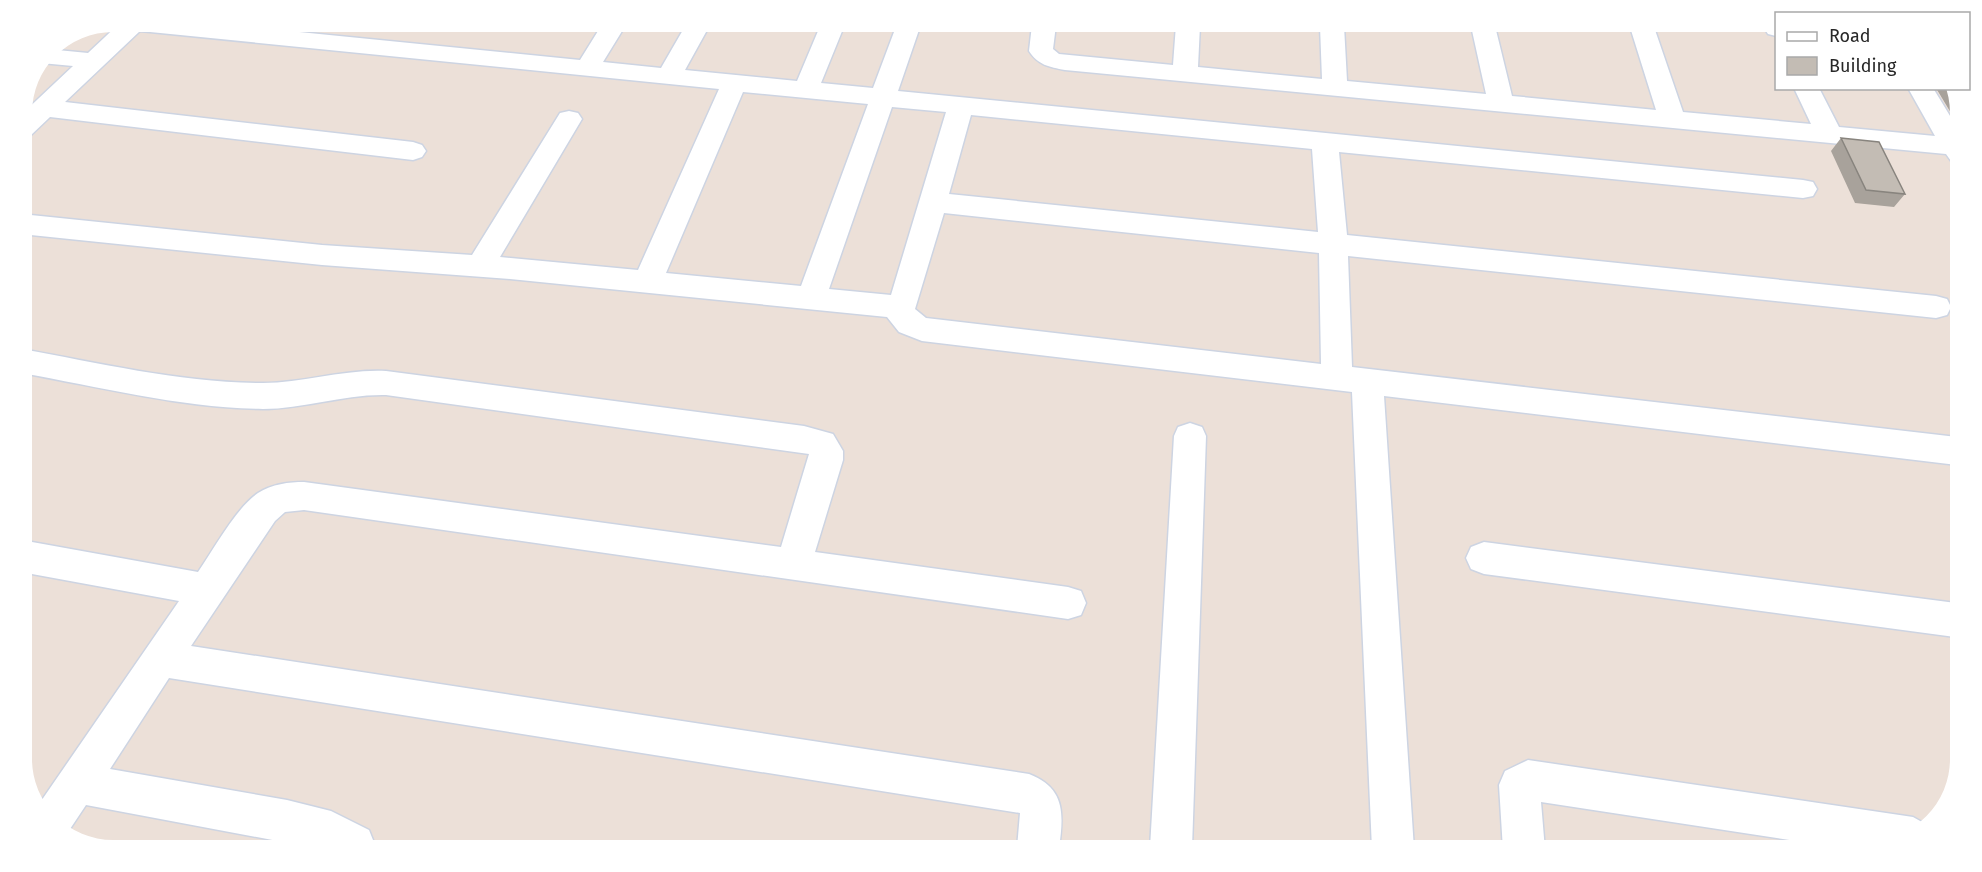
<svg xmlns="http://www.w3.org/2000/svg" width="1982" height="872" font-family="'Fira Sans',sans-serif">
<rect width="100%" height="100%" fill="#ece0d8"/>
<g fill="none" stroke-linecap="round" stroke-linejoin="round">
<g stroke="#cdd4e2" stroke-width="3">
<path id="minor" d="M122,21H190L580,60L603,23H627L603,62L661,68L687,23H711L685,70L797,81L821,24H845L821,83L873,88L897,24H921L898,91L1803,180L1813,182L1817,189L1813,196L1803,198L1339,152L1347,235L1936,296L1947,299L1951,307L1947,315L1936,318L1348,256L1352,367L1957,437V465L1384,396L1414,849H1372L1352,392L922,341L899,332L887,317L510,279L322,265L21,234V214L322,245L472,255L560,113L569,111L578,113L582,119L500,257L638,270L719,89L140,31L65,102L413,142L422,145L426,151L422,157L413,160L50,117L30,136L21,138V115L73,66L41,63L47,49L88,53ZM743,92L868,104L801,286L666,273ZM892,107L946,112L891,295L829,289ZM971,115L1312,149L1318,232L949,194ZM944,213L1319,253L1321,364L926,318L915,309Z
M1032,25H1056L1053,49L1059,54L1173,65L1176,25H1200L1198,67L1322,79L1320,26H1344L1347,81L1486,94L1471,26H1495L1512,96L1656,110L1630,27H1654L1683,112L1811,124L1794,88H1819L1839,127L1935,136L1908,88H1933L1961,134L1960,164L1951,161L1946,154L1065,70C1049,67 1038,65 1029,51Z
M1764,28H1776V36L1768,34Z
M21,349C101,363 181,383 263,383C304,383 344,369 386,371L804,426L833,434L843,451V460L815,552L1068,587L1081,591L1086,603L1081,615L1068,619L304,510L285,512L275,521L191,646L1029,774C1065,788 1064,813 1059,848H1017L1020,813L169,678L110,769L287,800L331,811L369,830L375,845H299L86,805L66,835L40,815L37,807L179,601L21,572V540L198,572C214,549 236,508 258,493C272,484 289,482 304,482L781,547L809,454L386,395C344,394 304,409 263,409C181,408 101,387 21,373Z
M1190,423L1202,427L1206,436L1192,848H1150L1174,436L1178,427Z
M1484,542L1956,603L1955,637L1484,574L1471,569L1466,558L1471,547Z
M1528,760L1913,817L1929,826C1916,842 1882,851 1861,851L1541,802L1545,850H1503L1499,785L1505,771Z"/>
</g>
<use href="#minor" fill="#fff" fill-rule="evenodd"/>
</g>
<path fill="#a8a29b" d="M1936,88H1955L1961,107V126L1954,118Z
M1841,138L1905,194L1894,207L1855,203L1831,151Z"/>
<path fill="#c3bcb4" stroke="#88847e" stroke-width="1.5" d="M1841,138L1879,142L1905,194L1866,190Z"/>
<path d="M0 0H1982V872H0ZM113 32H1869A81 81 0 0 1 1950 113V759A81 81 0 0 1 1869 840H113A81 81 0 0 1 32 759V113A81 81 0 0 1 113 32Z" fill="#fff" fill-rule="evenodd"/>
<rect x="1775" y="12" width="195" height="78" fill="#ffffff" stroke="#a9a9a9" stroke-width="1.5"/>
<rect x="1787" y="32" width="30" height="9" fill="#ffffff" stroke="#a9a9a9" stroke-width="1.5"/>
<text x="1829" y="42" font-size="18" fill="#282828">Road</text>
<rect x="1787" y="57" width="30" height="18" fill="#c3bcb4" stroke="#a9a9a9" stroke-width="1.5"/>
<text x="1829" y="72" font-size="18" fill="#282828">Building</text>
</svg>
